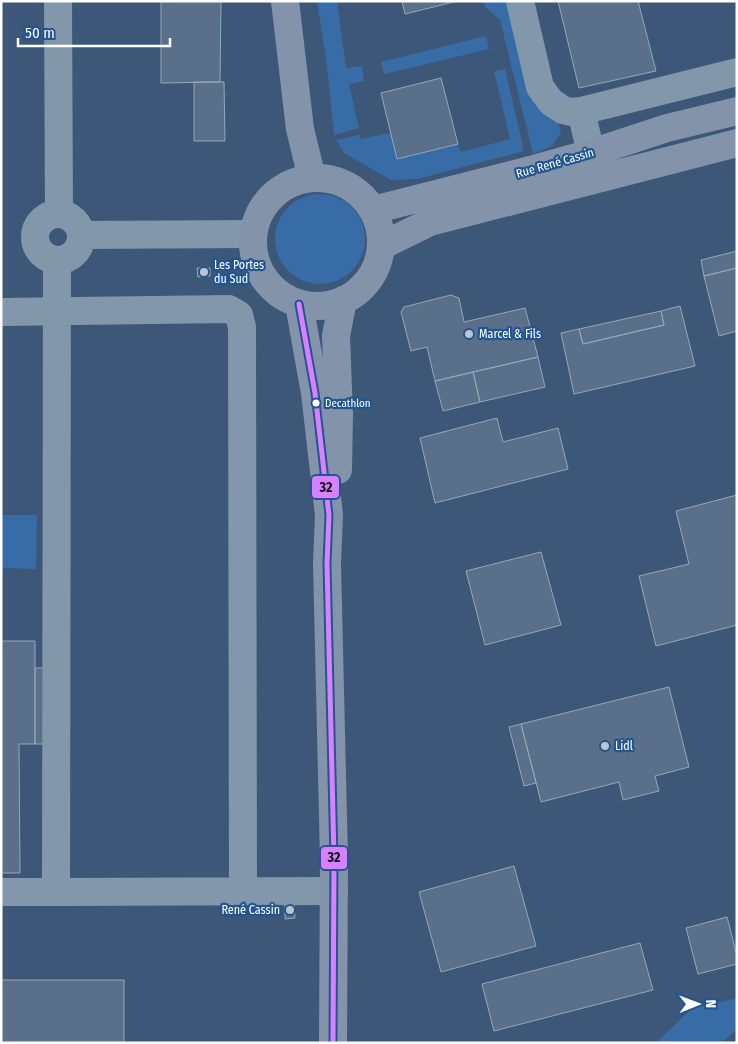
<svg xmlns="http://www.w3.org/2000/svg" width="738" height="1044" font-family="'Fira Sans Condensed',sans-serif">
<rect width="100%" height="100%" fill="#3c5778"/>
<path fill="#386ca7" d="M317,1H337L346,68L362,66L364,81L349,84L359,128L334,135L327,66Z
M484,1H512L552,119L559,124L561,133L552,146L533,154L500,20L485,7Z
M486,36L489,49L384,74L381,62Z
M505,69L524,151L417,179L391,180L344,153L336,140L360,135V139L391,133L398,159L458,144L461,152L510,139L494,71Z
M275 239a45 45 0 1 1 90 0a45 45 0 1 1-90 0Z
M1,515H37L36,569L1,568Z
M737,998V1029L721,1043H656L691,1009Z"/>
<path fill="#5a6f89" stroke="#98a7b9" d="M161,1H221L220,82L161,83Z
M402,1H458L405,14Z
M558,1H638L656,71L579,88Z
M441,78L458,144L397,159L381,93Z
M194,82H224L225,141H194Z
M737,251V268L704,276L701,260Z
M197,268H210V276L198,277Z
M737,268V331L719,336L704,276Z
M451,295L459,298L464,322L525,308L538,357L435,381L427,347L411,351L401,312L404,307Z
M680,306L695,366L574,394L561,333L579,329L583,344L664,325L661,311Z
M661,311L664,325L583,344L579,329Z
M538,357L545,387L480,402L473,372Z
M473,372L480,402L443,411L435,381Z
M497,418L503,442L558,428L568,469L435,503L420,438Z
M737,495V625L656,646L639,576L689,564L676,511Z
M541,552L561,625L485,645L466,571Z
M1,641H35V744H19L20,873H1Z
M35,668H47L48,744H35Z
M669,687L689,767L655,776L659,791L623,800L619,782L541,802L521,724Z
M521,724L536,783L524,786L509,727Z
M514,866L536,946L441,972L419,892Z
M285,901H294L295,918L285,919Z
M727,917L737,956V964L698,974L686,928Z
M640,943L653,990L494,1031L482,984Z
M1,980H124V1043H1Z"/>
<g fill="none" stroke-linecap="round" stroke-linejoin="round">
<path stroke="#8397ab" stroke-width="28" d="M58,1L59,213
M520,1L540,87L551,102L563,110L571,112L581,111L591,153
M581,111L737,72
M35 237a23 23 0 1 1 46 0a23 23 0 1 1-46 0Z
M81,235L253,234
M57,260L56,892L334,891
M1,312L229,309L239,315L242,327L243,891
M1,892H56"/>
<path stroke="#8394aa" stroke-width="28" d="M285,1L300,129L312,178
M253 242a64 64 0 1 1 128 0a64 64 0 1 1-128 0Z
M373,210L534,169L591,153L667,128L737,111
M381,246L430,222L737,143
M299,304L315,393L329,515L327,563L334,859L333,1043
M338,470L339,414L336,336L343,300"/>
<g stroke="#235591" stroke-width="9">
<path id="bus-1" d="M299,304L315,393L329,515L327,563L334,859L333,1043"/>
</g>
<use href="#bus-1" stroke="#d880ff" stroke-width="5"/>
</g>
<g fill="#bbc4d0" stroke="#235591" stroke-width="2">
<circle cx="204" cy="272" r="5"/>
<circle cx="469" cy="334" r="5"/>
<circle cx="605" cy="746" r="5"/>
<circle cx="290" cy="910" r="5"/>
</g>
<circle fill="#fff" stroke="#235591" stroke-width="2" cx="316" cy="403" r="4.5"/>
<g text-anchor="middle" stroke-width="4.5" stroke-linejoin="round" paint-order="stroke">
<g font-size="11" fill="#fff" stroke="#235591" text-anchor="start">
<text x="325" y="407">Decathlon</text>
</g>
<g font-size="12" fill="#fff" stroke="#235591">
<text transform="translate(555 163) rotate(-16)" y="4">Rue René Cassin</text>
</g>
<g font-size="12" fill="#fff" stroke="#235591" text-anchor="start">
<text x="214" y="269">Les Portes<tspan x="214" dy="14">du Sud</tspan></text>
<text x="479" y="338">Marcel &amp; Fils</text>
<text x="615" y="750">Lidl</text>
<text x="280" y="914" text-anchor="end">René Cassin</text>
</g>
</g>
<g stroke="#235591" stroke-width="2">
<rect x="311" y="475" width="29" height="24" rx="5" fill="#d880ff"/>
<rect x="320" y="846" width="28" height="24" rx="5" fill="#d880ff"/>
</g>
<g font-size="14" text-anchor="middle" font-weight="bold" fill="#111">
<text x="326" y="492">32</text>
<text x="334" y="862">32</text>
</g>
<rect width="738" height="1044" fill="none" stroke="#ffffff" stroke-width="5"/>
<g transform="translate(698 1004) rotate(89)" stroke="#235591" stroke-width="4" paint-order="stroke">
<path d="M0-4L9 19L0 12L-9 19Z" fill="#ffffff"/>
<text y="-8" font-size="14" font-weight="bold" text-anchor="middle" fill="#ffffff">N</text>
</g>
<path d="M18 38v8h152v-8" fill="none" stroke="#ffffff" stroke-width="2.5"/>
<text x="25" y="38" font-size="15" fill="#ffffff" stroke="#235591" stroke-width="4" paint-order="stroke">50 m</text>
</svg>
